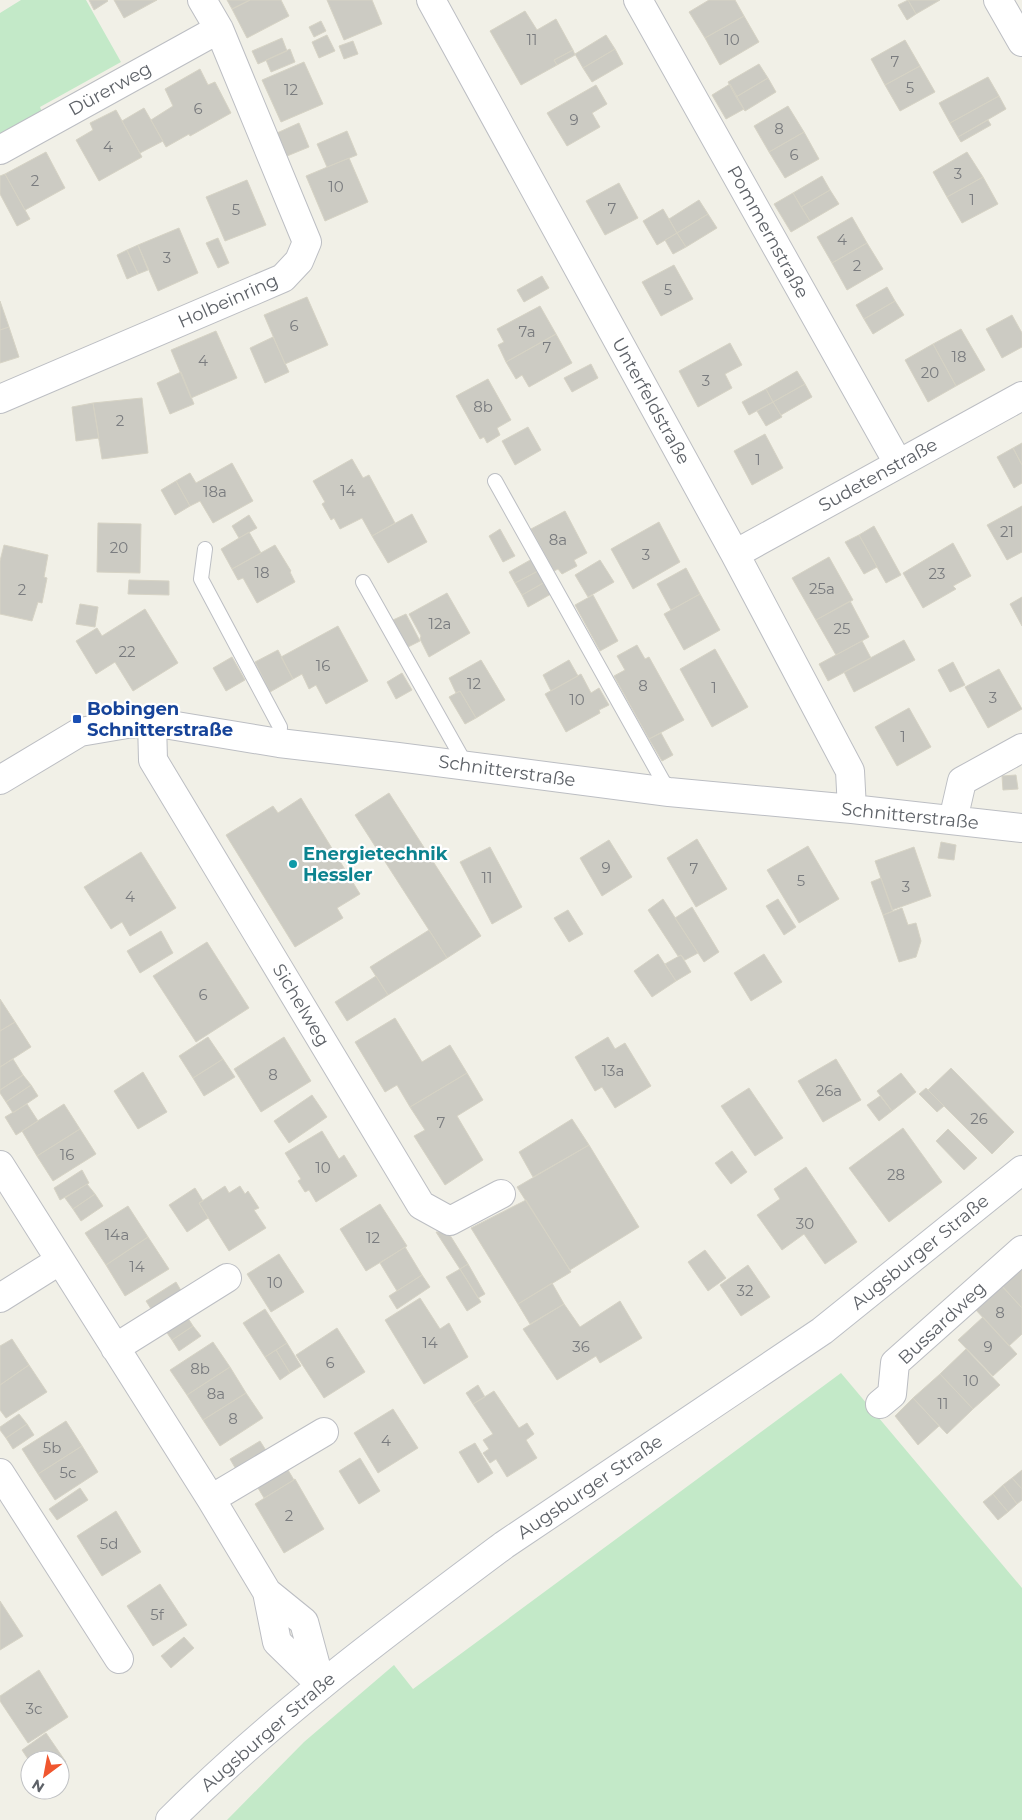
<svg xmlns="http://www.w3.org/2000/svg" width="1022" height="1820" font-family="Montserrat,sans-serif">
<rect width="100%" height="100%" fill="#f1f0e7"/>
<path fill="#c3e9c8" d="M21,0H86L121,62L40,107L43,114L0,137V13Z
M841,1373L1022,1588V1820H227L304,1742L394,1665L413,1689Z"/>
<path fill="#cccbc3" stroke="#d6d3c5" d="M89,0H107L108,1L94,10Z
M114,0H157L124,18Z
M227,0H250L232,9Z
M250,0H281L289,16L247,38L232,9Z
M327,0H372L382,24L344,40Z
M709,0H735L744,16L705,38L689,12Z
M908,0H940L916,14Z
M908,0L916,14L907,20L898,5Z
M525,11L537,30L556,19L573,50L554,60L557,65L521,85L490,31Z
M744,16L759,42L720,65L705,38Z
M321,21L326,31L314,37L309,27Z
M327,35L335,51L319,58L312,42Z
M606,35L615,49L583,68L575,54Z
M282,38L287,51L258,64L252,51Z
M905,40L920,66L885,85L871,59Z
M353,41L358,54L344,59L339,46Z
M290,49L295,62L271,72L266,60Z
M615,49L623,64L592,82L583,68Z
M573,50L575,55L557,65L554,60Z
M304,62L323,104L281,122L262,80Z
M759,64L768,78L736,97L728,82Z
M920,66L935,92L900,111L885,85Z
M200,69L208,85L215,82L231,113L190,136L189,134L166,147L151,120L173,106L165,89Z
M988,77L999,96L950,123L939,103Z
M768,78L776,92L745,111L736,97Z
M730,84L744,109L726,119L712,95Z
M596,85L607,104L592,113L600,127L567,146L547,113Z
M999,96L1006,109L958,137L950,123Z
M788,106L804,132L769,152L754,126Z
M144,108L163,141L140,153L122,121Z
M116,110L142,157L99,181L76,140L93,130L90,123Z
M988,120L991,125L961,142L958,137Z
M299,123L309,147L287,156L277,133Z
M347,131L357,155L327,167L317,144Z
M804,132L819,159L785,178L769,152Z
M46,152L65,188L25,210L5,174Z
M967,152L983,177L947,197L933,172Z
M349,158L368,202L325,221L306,176Z
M5,174L30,219L17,226L0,194V176Z
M822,176L830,190L801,207L793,193Z
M983,177L998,204L962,223L947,197Z
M247,180L266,225L225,241L206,197Z
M619,183L638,218L605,235L586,201Z
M830,190L839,204L810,221L801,207Z
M793,193L810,221L791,232L774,204Z
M699,200L708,214L677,233L669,219Z
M663,209L677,233L657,245L643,221Z
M708,214L717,228L686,247L677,233Z
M852,217L867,243L832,263L817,237Z
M179,228L198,273L158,291L138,245Z
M677,233L686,247L673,254L665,240Z
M218,238L229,263L218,268L206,243Z
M867,243L883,269L847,290L832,263Z
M138,245L148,270L138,274L127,250Z
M127,250L138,274L127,279L117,255Z
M674,265L693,299L661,316L642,282Z
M542,276L549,288L524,302L517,290Z
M887,287L895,301L864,319L856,305Z
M307,297L328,345L285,364L264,315Z
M0,301L9,327L0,330Z
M895,301L904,315L873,334L864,319Z
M540,306L556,334L506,362L498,345L504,342L497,329Z
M1012,315L1022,333V347L1002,358L986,329Z
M9,327L19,357L0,363V330Z
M961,329L985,370L956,386L933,344Z
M216,331L237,378L191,398L171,350Z
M556,334L572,363L529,387L522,375L516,379L506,362Z
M273,337L289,372L265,383L250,348Z
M730,343L742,365L725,374L732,388L698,407L679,371Z
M933,344L956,386L928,402L905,360Z
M591,364L598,378L572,392L564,378Z
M797,371L805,384L773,402L766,389Z
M181,372L194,404L170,414L157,383Z
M488,379L511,420L497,428L500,435L487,443L484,437L480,439L456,396Z
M805,384L812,397L781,415L773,402Z
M766,389L773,402L749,415L742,402Z
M142,398L148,453L102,459L93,403Z
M773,402L782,417L766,426L757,411Z
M93,403L99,438L76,441L72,407Z
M528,427L541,450L515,465L502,441Z
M765,434L783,468L752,485L734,451Z
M1022,443V465L1013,448Z
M1013,448L1022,465V483L1014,488L997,457Z
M352,459L363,478L369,475L395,523L372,536L362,518L340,529L334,518L331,520L322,504L325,502L313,481Z
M232,463L253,501L213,523L200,501L190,506L176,481L190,473L196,483Z
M176,481L190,506L175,515L161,490Z
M1022,506V552L1007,560L987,525Z
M565,511L587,553L574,560L577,566L562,574L558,569L554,571L531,529Z
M412,514L427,542L388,563L372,536Z
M249,515L257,528L239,538L232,526Z
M659,522L680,562L633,589L611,549Z
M98,523L141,524L140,573L97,572Z
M874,526L901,575L886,583L859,535Z
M500,529L515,556L503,562L489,536Z
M249,532L261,553L232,569L221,549Z
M859,535L877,567L864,574L845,542Z
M953,543L971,576L953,586L956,589L923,608L903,573Z
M4,545L48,555L44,577L47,578L42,603L38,602L32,621L0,614V561Z
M275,545L291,571L290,572L295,582L257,603L243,578L238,580L232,569Z
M829,557L853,600L816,620L792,578Z
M532,559L538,571L515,583L509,572Z
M600,560L614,582L588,597L575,575Z
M686,568L700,594L671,610L657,584Z
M538,571L545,582L522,595L515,583Z
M129,580L169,581V595L128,594Z
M545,582L551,594L528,607L522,595Z
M447,593L470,633L429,657L420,639L421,636L409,614Z
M700,594L720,630L684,650L664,614Z
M593,595L618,641L600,651L575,605Z
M1022,597V626L1010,604Z
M850,601L869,637L836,655L816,620Z
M80,604L98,607L95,627L76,624Z
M145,609L178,663L133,691L115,662L96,674L76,641L97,628L102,636Z
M406,614L420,641L408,647L393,620Z
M338,626L368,681L326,704L316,685L309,689L302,674L293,679L281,657Z
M904,640L915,660L854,692L844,672Z
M862,641L871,658L828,681L819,664Z
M637,645L645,659L649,657L684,720L649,739L614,676L625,670L617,656Z
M715,649L748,707L712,727L680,669Z
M278,650L293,679L270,692L255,662Z
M232,657L245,680L226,691L213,668Z
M481,660L505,700L476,718L460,691L456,693L449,678Z
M569,660L578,676L551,691L543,675Z
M953,662L965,685L950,692L938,670Z
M999,669L1022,709L988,728L965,687Z
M402,673L412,690L396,699L387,682Z
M581,674L591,693L599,688L609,705L599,710L600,713L566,732L545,694Z
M460,691L476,718L465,724L449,697Z
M909,708L931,747L897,766L875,727Z
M661,733L673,755L662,761L649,739Z
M1016,775L1018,789L1003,790L1002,776Z
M389,793L481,936L447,958L355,815Z
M301,798L360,894L337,908L343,918L295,947L226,835L273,806L278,813Z
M697,839L727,889L696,907L667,858Z
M609,840L632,877L602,896L580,858Z
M941,842L956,845L954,860L938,858Z
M808,846L839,899L799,923L767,870Z
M490,847L522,907L492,924L460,862Z
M914,847L931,896L892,910L875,861Z
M141,852L176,908L130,936L122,922L111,929L84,887Z
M881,878L893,911L883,915L871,882Z
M663,899L698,953L685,960L681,955L678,956L648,910Z
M778,899L796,927L784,935L766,906Z
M692,907L719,952L704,962L675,918Z
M902,908L908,925L916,923L921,941L916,957L899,962L883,915Z
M568,910L583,934L569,942L554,918Z
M429,930L447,958L388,995L370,967Z
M161,931L173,953L140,973L127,951Z
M207,942L249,1008L196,1042L153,976Z
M658,954L676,981L652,997L634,971Z
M764,954L782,982L751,1001L734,973Z
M681,955L691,972L676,981L665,964Z
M376,976L388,995L347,1021L335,1002Z
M0,999L15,1022L0,1031Z
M395,1018L422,1062L450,1045L467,1073L410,1107L397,1085L385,1092L355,1042Z
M15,1022L31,1047L0,1067V1031Z
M208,1037L223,1059L193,1078L179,1056Z
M284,1037L311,1081L261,1112L234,1069Z
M608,1037L615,1049L625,1043L651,1086L615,1108L602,1087L595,1091L575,1057Z
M13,1059L23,1075L0,1090V1067Z
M223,1059L235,1077L204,1096L193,1078Z
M836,1059L861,1100L823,1122L798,1081Z
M951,1068L1014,1132L992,1154L928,1090Z
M143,1072L167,1112L138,1129L114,1091Z
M467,1073L483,1100L457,1116L483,1160L445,1185L414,1136L425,1130L410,1107Z
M901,1073L916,1092L892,1111L877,1091Z
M23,1075L31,1085L6,1102L0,1093V1090Z
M31,1085L38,1096L13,1113L6,1102Z
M749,1088L783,1138L755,1156L721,1106Z
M926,1088L944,1106L937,1112L919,1094Z
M312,1095L327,1117L289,1143L274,1121Z
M880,1096L892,1111L879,1121L867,1105Z
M27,1104L38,1121L16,1135L5,1117Z
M64,1104L80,1129L37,1156L22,1131Z
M572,1119L589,1145L533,1177L519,1152Z
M903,1128L942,1182L889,1222L849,1168Z
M80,1129L96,1154L53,1181L37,1156Z
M948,1129L977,1158L964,1170L936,1141Z
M322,1131L339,1159L344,1155L357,1176L316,1202L309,1190L305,1192L298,1181L301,1179L285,1153Z
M589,1145L639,1227L570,1270L517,1187Z
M732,1151L747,1172L731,1184L715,1163Z
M806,1167L857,1242L825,1264L804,1234L782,1250L757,1215L780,1199L774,1189Z
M82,1170L89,1183L60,1200L54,1188Z
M87,1184L95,1194L73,1209L65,1198Z
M225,1186L229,1193L240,1186L245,1194L248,1191L259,1208L254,1210L266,1228L229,1251L199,1203Z
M195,1188L203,1201L199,1203L208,1218L187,1232L169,1205Z
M95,1194L103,1206L81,1221L73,1209Z
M526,1200L571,1272L518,1304L471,1228Z
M380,1204L407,1246L366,1271L340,1229Z
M128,1206L148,1237L106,1265L85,1233Z
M436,1232H448L468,1264L460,1269Z
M148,1237L169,1269L125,1296L106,1265Z
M405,1247L422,1275L397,1291L380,1263Z
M705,1250L726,1278L708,1291L688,1262Z
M279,1254L304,1292L271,1312L247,1274Z
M468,1264L485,1294L478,1298L460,1269Z
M748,1265L770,1297L741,1316L720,1285Z
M1022,1266V1308L1001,1285Z
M460,1269L481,1302L467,1311L446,1277Z
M422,1275L430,1287L397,1309L389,1296Z
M176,1282L183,1294L153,1312L146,1301Z
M552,1283L564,1304L530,1324L518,1304Z
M1001,1285L1022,1308V1334L1009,1346L975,1309Z
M420,1298L440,1329L449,1323L468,1357L424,1384L385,1320Z
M620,1301L642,1338L600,1363L596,1356L557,1380L523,1329L564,1304L580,1327Z
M265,1309L287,1343L265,1357L243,1323Z
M186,1315L193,1326L172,1340L165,1330Z
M983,1317L1017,1354L993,1376L958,1340Z
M193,1326L201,1336L179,1351L172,1340Z
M337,1328L365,1372L324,1398L296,1355Z
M12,1339L29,1365L0,1385V1346Z
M213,1342L230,1367L187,1395L170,1370Z
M287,1343L301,1366L290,1373L276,1350Z
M966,1349L1000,1385L973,1409L940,1374Z
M276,1350L290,1373L280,1380L265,1357Z
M29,1365L47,1392L6,1418L0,1410V1385Z
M230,1367L246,1393L203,1420L187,1395Z
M940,1374L973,1409L947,1434L913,1398Z
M478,1385L485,1397L473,1404L466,1393Z
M494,1391L519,1428L527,1423L534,1434L526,1440L537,1458L507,1477L496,1459L490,1463L483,1453L489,1449L483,1440L493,1434L473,1404Z
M246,1393L263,1418L220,1446L203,1420Z
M913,1398L939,1426L918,1445L895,1416Z
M393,1409L418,1448L378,1473L354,1433Z
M19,1414L27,1424L6,1438L0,1430V1427Z
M66,1421L82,1446L38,1474L22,1449Z
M27,1424L34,1435L13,1449L6,1438Z
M260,1441L267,1452L237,1471L230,1459Z
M475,1443L493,1473L478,1483L459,1452Z
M82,1446L98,1472L55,1500L38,1474Z
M360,1458L380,1491L359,1504L339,1471Z
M285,1465L294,1480L264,1498L255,1483Z
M1022,1470V1489L1012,1478Z
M1012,1478L1022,1489V1500L1017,1504L1003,1485Z
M295,1479L324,1529L284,1553L255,1504Z
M1003,1485L1017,1504L1008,1512L993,1494Z
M80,1488L88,1500L57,1520L49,1509Z
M993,1494L1008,1512L998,1520L983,1502Z
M116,1511L141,1552L102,1576L77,1536Z
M160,1584L187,1625L153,1646L127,1606Z
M0,1601L23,1636L0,1650Z
M184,1637L194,1648L171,1668L161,1656Z
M39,1670L68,1717L28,1743L0,1701V1696Z
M46,1733L66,1762L60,1766V1760H30V1762L22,1750Z"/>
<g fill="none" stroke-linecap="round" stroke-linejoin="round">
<g stroke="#bcbec3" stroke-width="16">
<path id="lane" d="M495,481L669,792
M205,549L201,579L280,727L279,743
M363,582L466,765"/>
</g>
<g stroke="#bcbec3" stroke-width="30">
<path id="street" d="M431,0L735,554L850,771L852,809
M638,0L898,463
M998,0L1022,42
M0,150L219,29
M0,399L283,278L299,261L307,242L219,29L202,0
M735,554L1022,396
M152,722L153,760L421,1205L450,1221L501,1194
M0,780L80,732L127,724L152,722L279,743L398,757L669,792L852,809L1022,828
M953,820L962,781L1022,748
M0,1165L211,1499L267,1592L304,1622L321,1685
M0,1298L59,1261
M115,1348L227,1278
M880,1404L892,1394L895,1363L1022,1250
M0,1473L119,1659
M211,1499L324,1432
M267,1592L277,1642L321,1685"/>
</g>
<g stroke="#bcbfc5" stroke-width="30">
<path id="secondary" d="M170,1820C272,1718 389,1631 504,1545L822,1331L1022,1170"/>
</g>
<use href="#lane" stroke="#fff" stroke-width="14"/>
<use href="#street" stroke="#fff" stroke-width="28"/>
<use href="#secondary" stroke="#fff" stroke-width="28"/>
</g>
<rect fill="#1a4fb4" stroke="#fff" stroke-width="2" x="72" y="714" width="10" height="10" rx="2.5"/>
<circle fill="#0f9aa8" stroke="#fff" stroke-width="2" cx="293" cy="864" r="5"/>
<g text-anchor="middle" stroke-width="4.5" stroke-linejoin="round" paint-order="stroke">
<g font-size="15" fill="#7a7c7f">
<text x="532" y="45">11</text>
<text x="732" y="45">10</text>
<text x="895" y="67">7</text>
<text x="910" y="93">5</text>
<text x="291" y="95">12</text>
<text x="198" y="114">6</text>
<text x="574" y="125">9</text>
<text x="779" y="134">8</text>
<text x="108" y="152">4</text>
<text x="794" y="160">6</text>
<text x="958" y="179">3</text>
<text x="35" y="186">2</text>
<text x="336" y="192">10</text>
<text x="972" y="205">1</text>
<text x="612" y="214">7</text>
<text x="236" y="215">5</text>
<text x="842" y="245">4</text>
<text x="167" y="263">3</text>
<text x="857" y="271">2</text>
<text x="668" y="295">5</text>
<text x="294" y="331">6</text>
<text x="527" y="337">7a</text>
<text x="547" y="353">7</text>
<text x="959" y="362">18</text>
<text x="203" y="366">4</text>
<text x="930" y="378">20</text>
<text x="706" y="386">3</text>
<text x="483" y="412">8b</text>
<text x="120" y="426">2</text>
<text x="758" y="465">1</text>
<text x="348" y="496">14</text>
<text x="215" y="497">18a</text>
<text x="1007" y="537">21</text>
<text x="558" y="545">8a</text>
<text x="119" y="553">20</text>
<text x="646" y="560">3</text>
<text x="262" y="578">18</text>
<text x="937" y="579">23</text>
<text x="822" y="594">25a</text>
<text x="22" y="595">2</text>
<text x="440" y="629">12a</text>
<text x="842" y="634">25</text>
<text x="127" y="657">22</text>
<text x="323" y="671">16</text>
<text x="474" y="689">12</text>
<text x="643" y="691">8</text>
<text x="714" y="693">1</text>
<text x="993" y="703">3</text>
<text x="577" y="705">10</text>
<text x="903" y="742">1</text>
<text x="606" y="873">9</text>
<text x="694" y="874">7</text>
<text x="487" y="883">11</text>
<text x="801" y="886">5</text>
<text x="906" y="892">3</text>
<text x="130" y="902">4</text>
<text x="203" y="1000">6</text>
<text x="613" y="1076">13a</text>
<text x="273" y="1080">8</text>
<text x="829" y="1096">26a</text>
<text x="979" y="1124">26</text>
<text x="441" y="1128">7</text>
<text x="67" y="1160">16</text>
<text x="323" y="1173">10</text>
<text x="896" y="1180">28</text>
<text x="805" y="1229">30</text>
<text x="117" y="1240">14a</text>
<text x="373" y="1243">12</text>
<text x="137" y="1272">14</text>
<text x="275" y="1288">10</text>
<text x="745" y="1296">32</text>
<text x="1000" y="1318">8</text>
<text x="430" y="1348">14</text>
<text x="581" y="1352">36</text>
<text x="988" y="1352">9</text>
<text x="330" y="1368">6</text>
<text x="200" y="1374">8b</text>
<text x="971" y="1386">10</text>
<text x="216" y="1399">8a</text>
<text x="943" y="1409">11</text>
<text x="233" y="1424">8</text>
<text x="386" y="1446">4</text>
<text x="52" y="1453">5b</text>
<text x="68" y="1478">5c</text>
<text x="289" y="1521">2</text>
<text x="109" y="1549">5d</text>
<text x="157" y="1620">5f</text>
<text x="34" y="1714">3c</text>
</g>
<g font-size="18" fill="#5e6268" stroke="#fff">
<text transform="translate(110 89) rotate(-29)" y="6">Dürerweg</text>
<text transform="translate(768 232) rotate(61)" y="6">Pommernstraße</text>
<text transform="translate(228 301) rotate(-24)" y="6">Holbeinring</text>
<text transform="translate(651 401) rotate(61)" y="6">Unterfeldstraße</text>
<text transform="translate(878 475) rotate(-29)" y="6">Sudetenstraße</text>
<text transform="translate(507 771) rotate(8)" y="6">Schnitterstraße</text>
<text transform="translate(910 816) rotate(6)" y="6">Schnitterstraße</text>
<text transform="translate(301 1005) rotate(59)" y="6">Sichelweg</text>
<text transform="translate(920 1252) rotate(-39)" y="6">Augsburger Straße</text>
<text transform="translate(942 1323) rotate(-43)" y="6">Bussardweg</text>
<text transform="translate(590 1487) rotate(-34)" y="6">Augsburger Straße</text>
<text transform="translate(268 1732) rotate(-41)" y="6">Augsburger Straße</text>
</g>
<g font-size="18" font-weight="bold" fill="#164399" stroke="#fff" text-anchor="start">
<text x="87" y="715">Bobingen<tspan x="87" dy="21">Schnitterstraße</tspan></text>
</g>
<g font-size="18" font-weight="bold" fill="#0d838f" stroke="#fff" text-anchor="start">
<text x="303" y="860">Energietechnik<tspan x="303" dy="21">Hessler</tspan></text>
</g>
</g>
<g transform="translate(45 1775) rotate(212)"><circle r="24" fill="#ffffff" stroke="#bfc0c3"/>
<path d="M0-4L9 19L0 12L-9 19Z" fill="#f0562e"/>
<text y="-8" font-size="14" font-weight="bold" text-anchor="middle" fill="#5e6268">N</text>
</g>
</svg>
